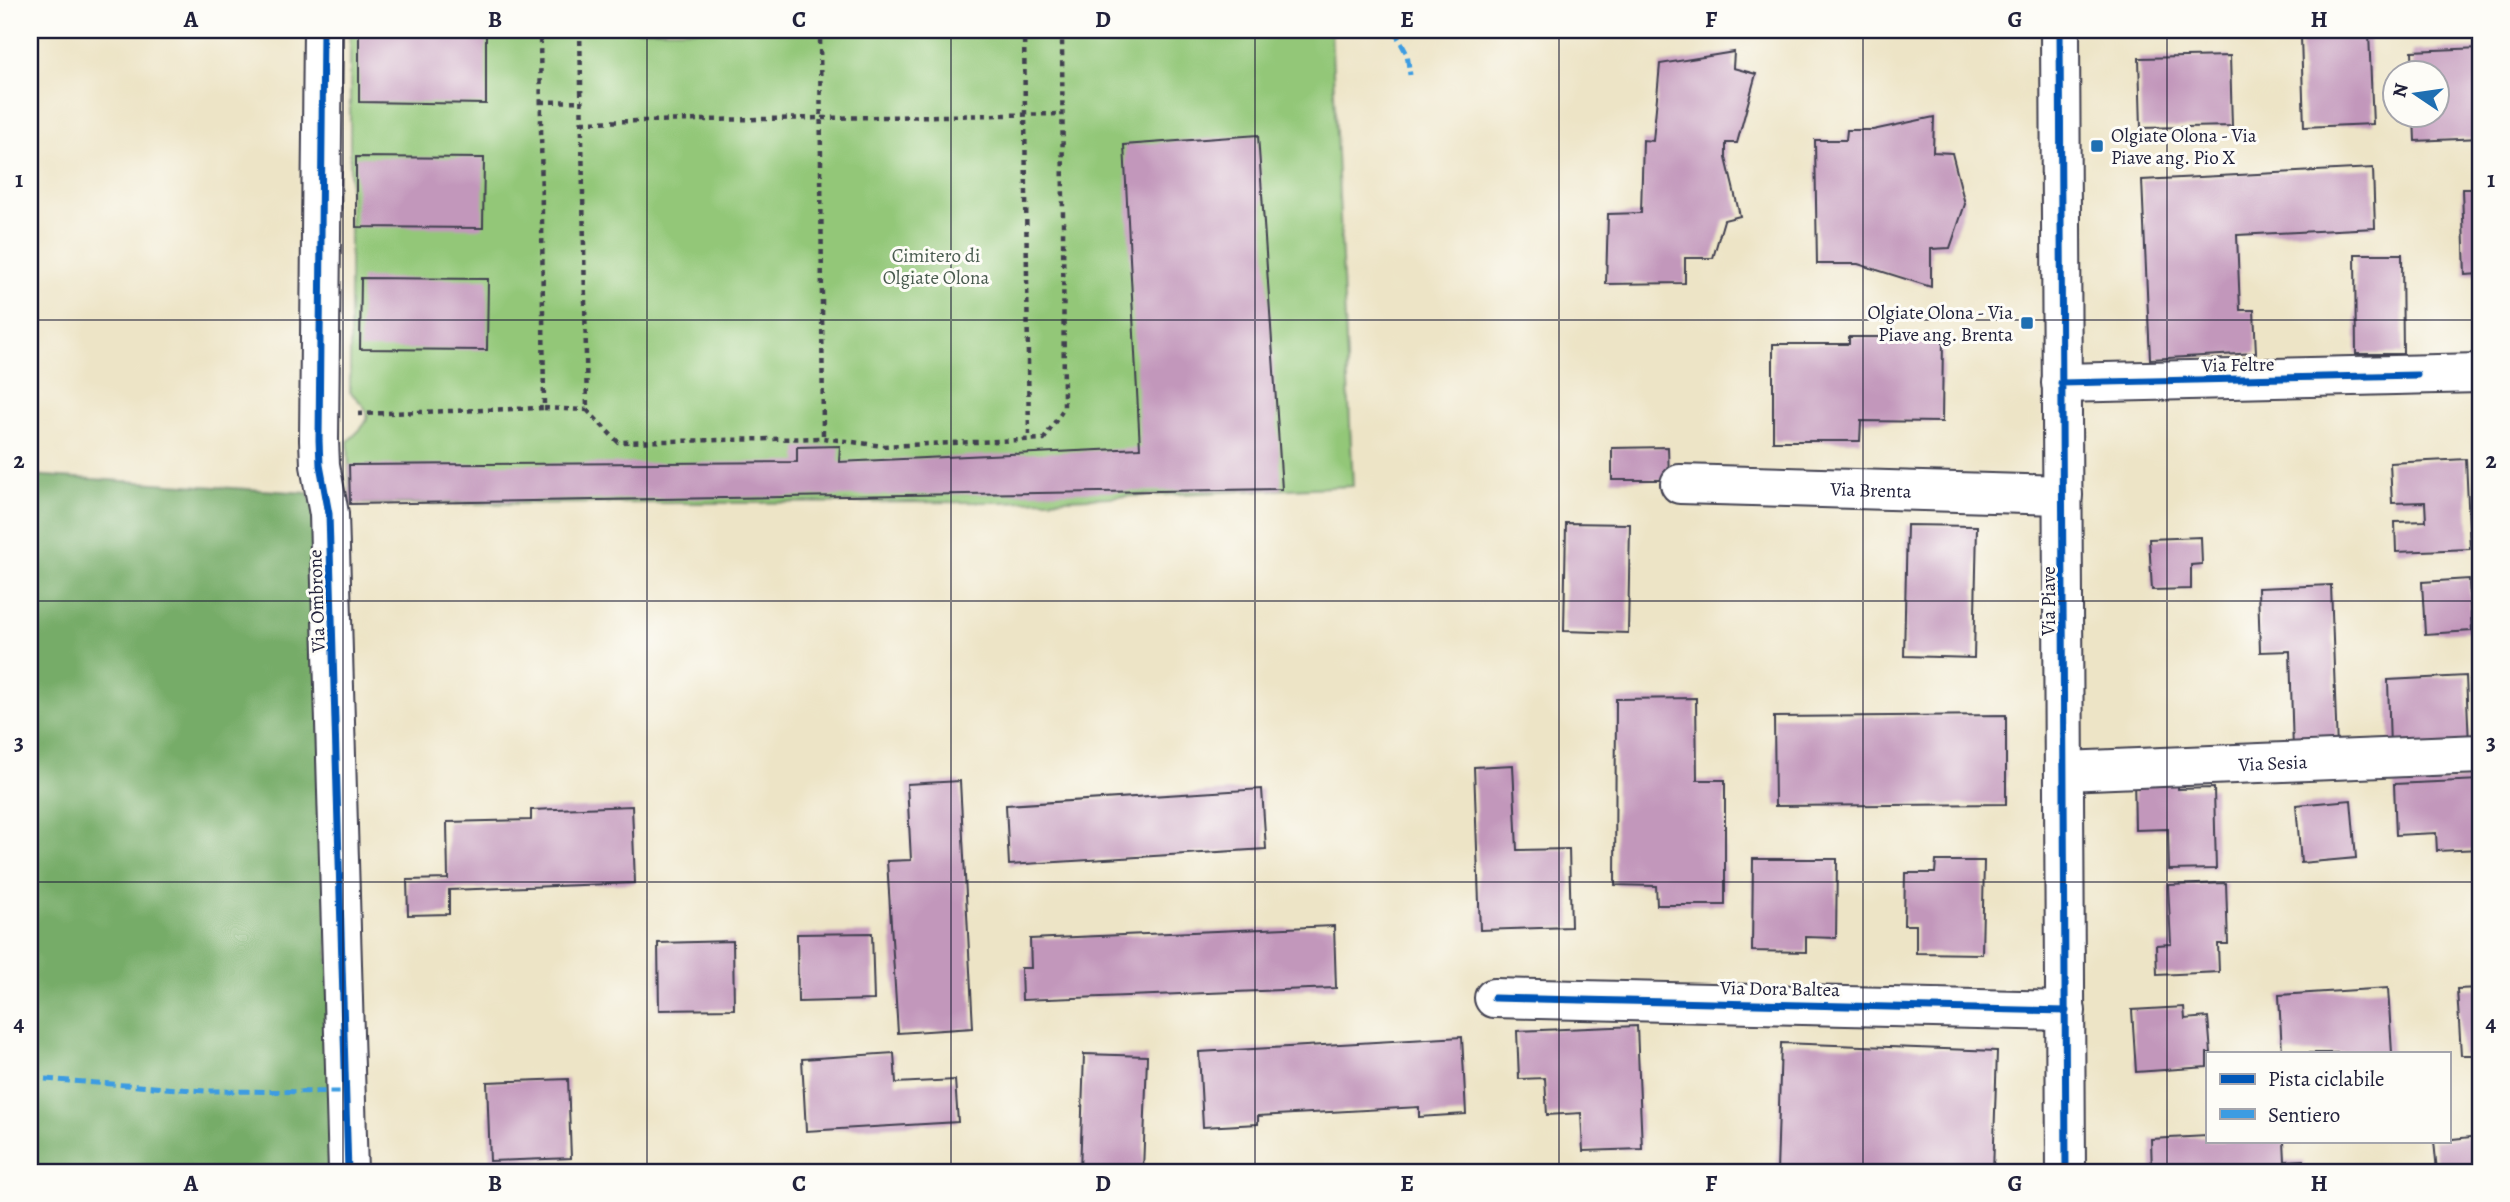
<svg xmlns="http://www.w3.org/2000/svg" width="2510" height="1202" font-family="Alegreya,serif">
<rect width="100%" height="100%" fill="#fdfcf7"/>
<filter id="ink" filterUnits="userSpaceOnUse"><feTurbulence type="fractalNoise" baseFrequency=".0143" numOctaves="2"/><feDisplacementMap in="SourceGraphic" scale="14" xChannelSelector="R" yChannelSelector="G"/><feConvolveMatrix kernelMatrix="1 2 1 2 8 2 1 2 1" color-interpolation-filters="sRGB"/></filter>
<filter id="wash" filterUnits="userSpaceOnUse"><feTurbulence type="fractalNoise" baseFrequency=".00686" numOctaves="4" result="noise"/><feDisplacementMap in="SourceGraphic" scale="28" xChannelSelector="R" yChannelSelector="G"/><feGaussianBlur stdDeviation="1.57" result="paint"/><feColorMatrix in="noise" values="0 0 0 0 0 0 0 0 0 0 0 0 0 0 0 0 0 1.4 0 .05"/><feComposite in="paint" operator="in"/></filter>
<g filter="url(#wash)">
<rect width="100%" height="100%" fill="#ede4c6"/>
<path fill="#93c778" stroke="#5a745a" stroke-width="2" d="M350,30H1331L1353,486L1002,502L350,504L348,441C372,419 375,415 350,392Z"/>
<path fill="#76ac68" stroke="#4c6752" stroke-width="2" d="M30,475L308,493L318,518L334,1172H30Z"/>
<g id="blocks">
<path fill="#c297bb" d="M359,32L486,33V104L359,102Z
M2369,34L2373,124L2304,127L2301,37Z
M2480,48V138L2415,141L2414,116H2436V74H2413L2412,51Z
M1734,52L1733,68L1756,74L1737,143H1726V158L1740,216L1724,220L1713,258H1685V283L1606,284L1608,214L1641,213L1643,140L1653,141L1660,64Z
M2230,56L2232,126L2141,128L2139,58Z
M1934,117L1933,152L1952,153L1965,204L1950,248L1931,249V287L1858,264H1817L1815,140H1846L1847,130H1873Z
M1258,135L1282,489L350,504L349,465L797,462V447L840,446L839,462L1140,448L1124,145Z
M356,157L484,158L483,228L356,227Z
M2373,168L2375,228L2237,235L2240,310H2254L2256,353L2150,359L2142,180Z
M2462,189H2480V274L2465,275Z
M2355,254H2402L2403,354H2356Z
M361,278L488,279L487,350L360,349Z
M1849,337H1943L1942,422L1861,421L1860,441H1773V344H1849Z
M1668,447L1669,480H1612V448Z
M2466,459L2470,549L2396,552L2395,522L2426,521L2425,502L2392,503L2390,463Z
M1566,523L1630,524L1628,633L1564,631Z
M1907,525L1977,526L1974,658L1904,656Z
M2201,537L2202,564L2191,565V589L2152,590L2149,539Z
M2469,579L2472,631L2425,634L2422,582Z
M2331,585L2337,749L2293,750L2290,651L2260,652L2258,588Z
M2466,676L2469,745L2390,748L2388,680Z
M1696,698L1697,780H1725V905H1657L1656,886L1615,885L1616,699Z
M2006,715V804L1775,806L1774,717Z
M1513,765L1517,850L1569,849L1571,927L1480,930L1474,767Z
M2178,774V789L2214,788L2216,869L2169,870L2168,829L2135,830L2134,776Z
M2480,780V849L2437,851L2436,833L2396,835L2394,784Z
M960,781L973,1028L898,1033L887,861L911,860L907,784Z
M1262,789L1266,849L1009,865L1006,805Z
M2351,800L2356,858L2301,863L2296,805Z
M632,806L635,883L449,890V914L408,915L407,880L448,879L447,822L531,820V810Z
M1753,859H1837L1836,938L1806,937V952L1752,951Z
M1936,861H1984L1982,954L1916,953V925H1904L1905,873H1935Z
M2226,883L2228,944H2218L2219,972L2157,975L2156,945L2171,944L2168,885Z
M1334,926L1336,988L1022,1000L1021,968H1031L1030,939Z
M872,933L874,1000L798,1002L797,934Z
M733,941L734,1009L659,1010L658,943Z
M2388,988L2392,1053H2282L2279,995Z
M2480,988V1055H2461L2457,989Z
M2184,1007L2185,1019L2208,1017L2211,1053H2207V1067L2136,1072L2132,1010Z
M1637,1026L1642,1149L1583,1151L1581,1113L1547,1115L1545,1078L1519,1079L1517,1031Z
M1462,1037L1466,1114L1419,1117V1107L1258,1116V1124L1203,1127L1199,1052Z
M1781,1043L1997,1051L1993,1172H1777Z
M894,1053L896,1083L955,1080L958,1122L806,1131L802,1059Z
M1084,1054L1147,1056L1143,1172H1080Z
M568,1079L571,1158L490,1161L487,1082Z
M2207,1136V1141H2284L2285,1161L2304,1160L2305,1172H2152L2151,1139Z
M2480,1136V1172H2437L2434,1141Z
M1469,1169V1172H1449V1170Z"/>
</g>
</g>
<g filter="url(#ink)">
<use href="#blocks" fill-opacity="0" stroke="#403f50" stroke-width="2"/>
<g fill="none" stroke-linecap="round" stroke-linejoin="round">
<g stroke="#403f50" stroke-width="42">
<g id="minor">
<path d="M323,30L319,440L320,465L329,514L348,1172"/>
<path d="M2060,30L2066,1172"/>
<path d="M2061,383L2480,373"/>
<path id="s1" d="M1680,484L2063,495"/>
<path id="s2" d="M2065,771L2480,754"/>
<path d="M1494,998L2066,1011"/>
</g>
</g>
<path stroke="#403f50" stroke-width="4.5" stroke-dasharray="5 5" stroke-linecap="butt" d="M580,30L587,410L618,442L823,438L883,446L1044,439L1064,408L1062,30
M820,30L823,438
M1024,30L1029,440
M541,102L582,101
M582,122L1062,114
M544,408L587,410
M358,414L544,408L540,30"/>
<use href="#minor" stroke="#fff" stroke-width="38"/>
<path stroke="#3c9ce2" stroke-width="5" stroke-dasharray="10 5" stroke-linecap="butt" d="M1394,30L1407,54L1410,75
M30,1078L206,1091L346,1092"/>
<g stroke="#fdfcf7" stroke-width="11">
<path id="cycleway" d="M323,30L319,440L320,465L329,514L348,1172
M2060,30L2066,1172
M2061,383L2417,375
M1494,998L2066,1011"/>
</g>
<use href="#cycleway" stroke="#0057b8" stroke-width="7"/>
</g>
</g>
<path fill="none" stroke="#22223b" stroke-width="2" stroke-opacity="0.55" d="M343,30V1172M647,30V1172M951,30V1172M1255,30V1172M1559,30V1172M1863,30V1172M2167,30V1172M30,320H2480M30,601H2480M30,882H2480"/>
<g fill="#1f6fb2" stroke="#fdfcf7" stroke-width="2.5">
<rect x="2090" y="139" width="14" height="14" rx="3.5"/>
<rect x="2020" y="316" width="14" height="14" rx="3.5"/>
</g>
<g text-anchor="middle" stroke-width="6" stroke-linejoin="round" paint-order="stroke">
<g font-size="19" fill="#22223b" stroke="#fdfcf7" text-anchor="start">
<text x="2111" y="142">Olgiate Olona - Via<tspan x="2111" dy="22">Piave ang. Pio X</tspan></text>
<text x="2013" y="319" text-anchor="end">Olgiate Olona - Via<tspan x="2013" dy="22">Piave ang. Brenta</tspan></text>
</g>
<g font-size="19" fill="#4a5c50" stroke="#fdfcf7">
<text x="936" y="262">Cimitero di<tspan x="936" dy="22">Olgiate Olona</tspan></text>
</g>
<g font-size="19" fill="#22223b" stroke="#fdfcf7">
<text transform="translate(2238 364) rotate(-1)" y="7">Via Feltre</text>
<text dy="7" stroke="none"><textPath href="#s1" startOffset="191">Via Brenta</textPath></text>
<text transform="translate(316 601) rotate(-92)" y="7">Via Ombrone</text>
<text transform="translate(2048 601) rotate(-90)" y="7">Via Piave</text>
<text dy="7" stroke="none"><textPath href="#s2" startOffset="208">Via Sesia</textPath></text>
<text transform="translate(1780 988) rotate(1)" y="7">Via Dora Baltea</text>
</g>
</g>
<rect width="2510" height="1202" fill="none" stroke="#fdfcf7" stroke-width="77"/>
<rect x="2206" y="1052" width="245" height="91" fill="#fdfcf7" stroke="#a5a5ac" stroke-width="2"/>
<rect x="2220" y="1074" width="35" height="10" fill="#0057b8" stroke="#a5a5ac" stroke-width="2"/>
<text x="2268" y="1086" font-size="21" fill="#22223b">Pista ciclabile</text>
<rect x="2220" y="1109" width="35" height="10" fill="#3c9ce2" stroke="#a5a5ac" stroke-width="2"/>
<text x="2268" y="1122" font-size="21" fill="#22223b">Sentiero</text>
<g transform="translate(2416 94) rotate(283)"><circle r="33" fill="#fdfcf7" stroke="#a5a5ac" stroke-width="2"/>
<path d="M0-5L12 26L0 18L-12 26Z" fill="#1f6fb2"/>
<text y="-10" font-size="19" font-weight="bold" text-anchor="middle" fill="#22223b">N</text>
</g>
<rect x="38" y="38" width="2434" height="1126" fill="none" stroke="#22223b" stroke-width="2.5"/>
<g font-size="23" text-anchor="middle" font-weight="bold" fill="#22223b">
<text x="191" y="27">A</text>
<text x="495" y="27">B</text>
<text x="799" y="27">C</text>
<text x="1103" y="27">D</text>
<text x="1407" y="27">E</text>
<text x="1711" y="27">F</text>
<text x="2015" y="27">G</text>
<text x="2319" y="27">H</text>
<text x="19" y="187">1</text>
<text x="2491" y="187">1</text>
<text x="19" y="468">2</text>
<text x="2491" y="468">2</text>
<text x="19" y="750">3</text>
<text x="2491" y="750">3</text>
<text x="19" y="1031">4</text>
<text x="2491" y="1031">4</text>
<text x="191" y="1191">A</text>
<text x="495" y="1191">B</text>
<text x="799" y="1191">C</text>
<text x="1103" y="1191">D</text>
<text x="1407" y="1191">E</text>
<text x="1711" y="1191">F</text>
<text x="2015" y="1191">G</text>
<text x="2319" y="1191">H</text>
</g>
</svg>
